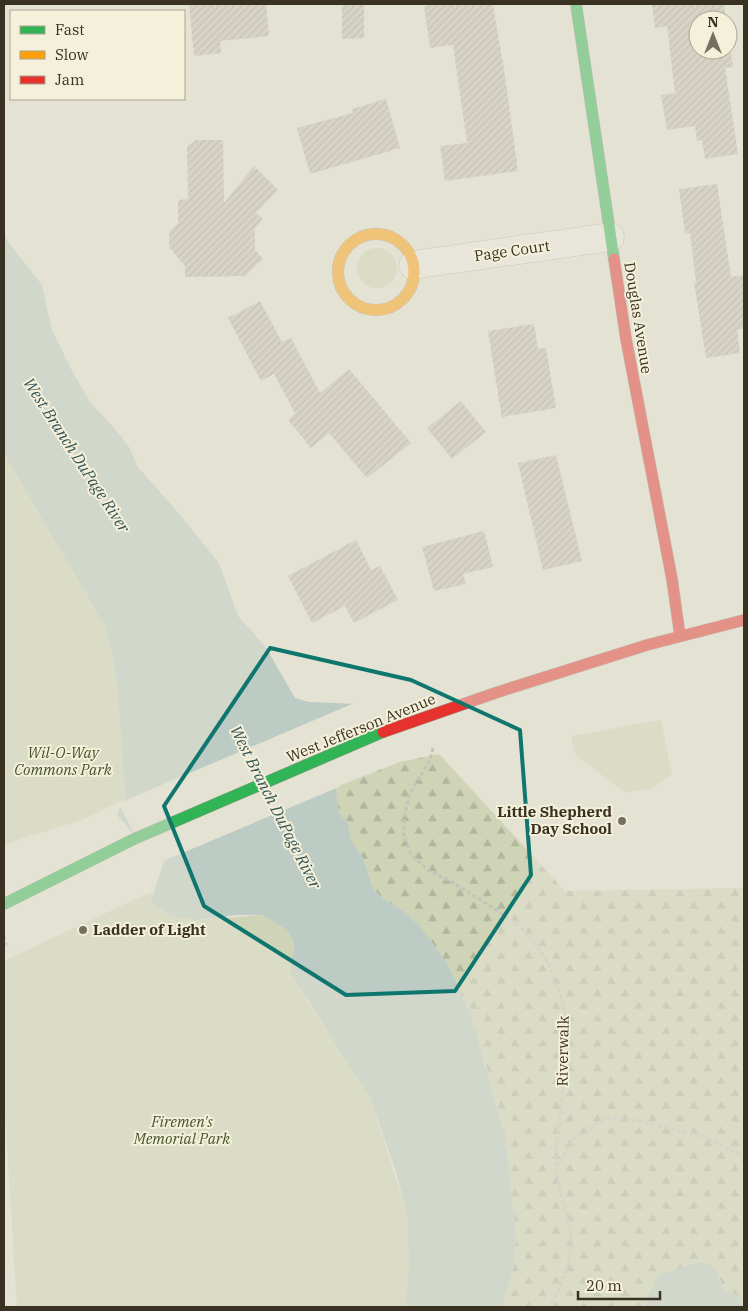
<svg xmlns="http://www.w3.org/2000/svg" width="748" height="1311" font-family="'IBM Plex Serif',serif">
<defs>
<pattern id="forest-firs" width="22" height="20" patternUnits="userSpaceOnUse" patternTransform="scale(1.25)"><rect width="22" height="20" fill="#cfd4b6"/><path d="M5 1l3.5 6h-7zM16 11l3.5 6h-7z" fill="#b2b69c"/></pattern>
<pattern id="building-hatch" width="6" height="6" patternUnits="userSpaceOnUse" patternTransform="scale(1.25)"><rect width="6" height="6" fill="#c8c2b4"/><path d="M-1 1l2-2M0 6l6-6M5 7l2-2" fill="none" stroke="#a39e92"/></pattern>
</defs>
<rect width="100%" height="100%" fill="#e4e2d3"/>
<path fill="#cfd4b6" d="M357 268a20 20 0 1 1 40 0a20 20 0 1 1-40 0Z
M4,454L87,595L105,627L115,667L120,721L124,781L126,794L123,800L82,820L20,839L4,846Z
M661,720L672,775L652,788L625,793L576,755L571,736Z
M153,893L152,903L199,920L263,915L287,930L295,945L291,974L341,1054L370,1097L407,1214L409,1267L405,1307H17L4,1095V961L142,896Z"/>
<path fill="url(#forest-firs)" d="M439,754L565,891L744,888V1307H743L739,1297L724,1289L714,1267L646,1302L645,1307H502L512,1273L516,1239L506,1140L487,1069L471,1014L448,965L421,927L402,910L382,898L373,888L364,860L351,841L348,823L338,812L336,787L400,762Z"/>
<path fill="#bccbc4" d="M4,233L9,243L42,285L52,330L71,369L90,402L116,430L129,447L138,467L176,510L219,563L238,616L265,646L295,698L309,702L358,704L336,787L338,812L348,823L351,841L364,860L373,888L382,898L402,910L421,927L448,965L471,1014L506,1140L516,1239L512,1273L502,1307H405L409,1267L407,1214L396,1172L370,1097L341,1054L312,1006L291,974V963L295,945L287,930L263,915H236L199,920L172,916L151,903C154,887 162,871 166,854L132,832L117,815L126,794L124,781L120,721L115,667L105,627L87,595L4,454Z
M699,1262L714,1267L724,1289L739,1297L743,1307H645L658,1275Z"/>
<path fill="#e4e2d3" d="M359,701L360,704V745L339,787L161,862L164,855L137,839L119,804V803Z"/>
<path fill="url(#building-hatch)" d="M189,4H266L269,36L220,41L221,53L194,56Z
M342,4H364V38L342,39Z
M438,4H493L505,76L518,171L445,181L440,146L467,143L453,45L430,48L424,6Z
M652,4H724L726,20H698V50H728V31L733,67L725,68L738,154L705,159L702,140L697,141L695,126L667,130L661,95L675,93L667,26L655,28Z
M386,99L400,148L310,174L297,128L353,113L352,109Z
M196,140H223L224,203L254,166L278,190L256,213L263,219L255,228V250L263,259L245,276L185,277V266L169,247V233L178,223V200L188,199L187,146Z
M717,184L731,277L744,275V328L737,330L740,353L706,358L694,282H696L690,233H685L679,189Z
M260,301L282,342L291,338L320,393L349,369L411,443L367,478L329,433L311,448L288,420L295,413L274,374L261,381L228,318Z
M534,324L538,349L546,348L556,408L506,416L502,419L488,331Z
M461,401L486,432L452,459L427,428Z
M556,455L582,561L543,570L518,463Z
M484,531L493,567L463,574L466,584L434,591L422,547Z
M356,540L371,570L380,566L398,600L354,623L345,606L312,623L288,576Z"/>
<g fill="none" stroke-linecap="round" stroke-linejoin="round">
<g stroke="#aaa79b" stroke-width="29">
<path id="street" d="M413,265L610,237"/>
</g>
<g stroke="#9a968b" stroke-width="12">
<path id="fast" d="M576,4L614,259
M4,904L134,839L383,732"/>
</g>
<g stroke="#9a968b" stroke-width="12">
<path id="slow" d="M338 272a38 38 0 1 1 76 0a38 38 0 1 1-76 0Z"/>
</g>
<g stroke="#9a968b" stroke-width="12">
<path id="jam" d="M614,259L626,339L672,579L680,636
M383,732L498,692L647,645L744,620"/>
</g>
<path stroke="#c5c3ba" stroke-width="3" stroke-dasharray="4 2.5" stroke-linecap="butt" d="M433,748L430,760L409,795L404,819V837L411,854L429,871L448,880L492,907L518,925L534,942L548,963L564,1005L566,1052L561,1112L556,1145V1167L559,1187L570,1227L572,1246L567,1267L558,1291L549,1307
M4,936L8,949
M557,1167L572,1141L605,1118L634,1120L702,1136L744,1157
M744,1250L743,1254L744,1258"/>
<use href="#street" stroke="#edebe3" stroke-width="28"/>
<use href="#fast" stroke="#30b455" stroke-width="11"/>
<use href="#slow" stroke="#ff9f0a" stroke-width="11"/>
<use href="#jam" stroke="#e5322d" stroke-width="11"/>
</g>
<path d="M0 0H748V1311H0ZM270,648L411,680L520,730L531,875L455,991L346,995L204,906L164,806Z" fill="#e4e2d3" fill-opacity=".55" fill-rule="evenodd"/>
<path fill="none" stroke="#0f766e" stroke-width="4" stroke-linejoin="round" d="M270,648L411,680L520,730L531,875L455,991L346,995L204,906L164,806Z"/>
<g fill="#756f60" stroke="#f4f0da" stroke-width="2">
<circle cx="622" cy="821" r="5"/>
<circle cx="83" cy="930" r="5"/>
</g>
<g text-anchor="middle" stroke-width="4" stroke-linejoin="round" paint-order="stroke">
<g font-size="15" fill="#393122" stroke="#f4f0da">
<text transform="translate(512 251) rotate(-8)" y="5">Page Court</text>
<text transform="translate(638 318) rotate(81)" y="5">Douglas Avenue</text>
<text transform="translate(361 728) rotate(-22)" y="5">West Jefferson Avenue</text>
<text transform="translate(563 1051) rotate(-89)" y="5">Riverwalk</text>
</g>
<g font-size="15" font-style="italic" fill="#44542b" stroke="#f4f0da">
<text x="63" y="758">Wil-O-Way<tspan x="63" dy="17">Commons Park</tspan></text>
<text x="182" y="1127">Firemen's<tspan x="182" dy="17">Memorial Park</tspan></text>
</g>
<g font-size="15" font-weight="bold" fill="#393122" stroke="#f4f0da" text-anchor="end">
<text x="612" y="817">Little Shepherd<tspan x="612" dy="17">Day School</tspan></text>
<text x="93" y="935" text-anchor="start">Ladder of Light</text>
</g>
<g font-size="16" font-style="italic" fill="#335558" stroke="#f4f0da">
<text transform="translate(77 455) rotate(57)" y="6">West Branch DuPage River</text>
<text transform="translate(276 807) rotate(63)" y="6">West Branch DuPage River</text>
</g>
</g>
<rect width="748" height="1311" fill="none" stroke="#393122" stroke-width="10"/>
<rect x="10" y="10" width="175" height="90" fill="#f4f0da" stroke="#a9a490"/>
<rect x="20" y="26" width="25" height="8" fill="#30b455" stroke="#a9a490"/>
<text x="55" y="35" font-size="15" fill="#393122">Fast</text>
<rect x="20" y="51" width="25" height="8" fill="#ff9f0a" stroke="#a9a490"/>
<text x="55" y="60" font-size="15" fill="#393122">Slow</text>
<rect x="20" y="76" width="25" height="8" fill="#e5322d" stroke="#a9a490"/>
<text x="55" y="85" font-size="15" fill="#393122">Jam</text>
<g transform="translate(713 35)"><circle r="24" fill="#f4f0da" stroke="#a9a490"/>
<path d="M0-4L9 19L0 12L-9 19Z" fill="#756f60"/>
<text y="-8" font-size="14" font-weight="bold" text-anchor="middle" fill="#393122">N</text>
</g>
<path d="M578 1291v8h82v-8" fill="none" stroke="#393122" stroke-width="2.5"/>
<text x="586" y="1291" font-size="15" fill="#393122" stroke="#f4f0da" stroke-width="4" paint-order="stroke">20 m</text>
</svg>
